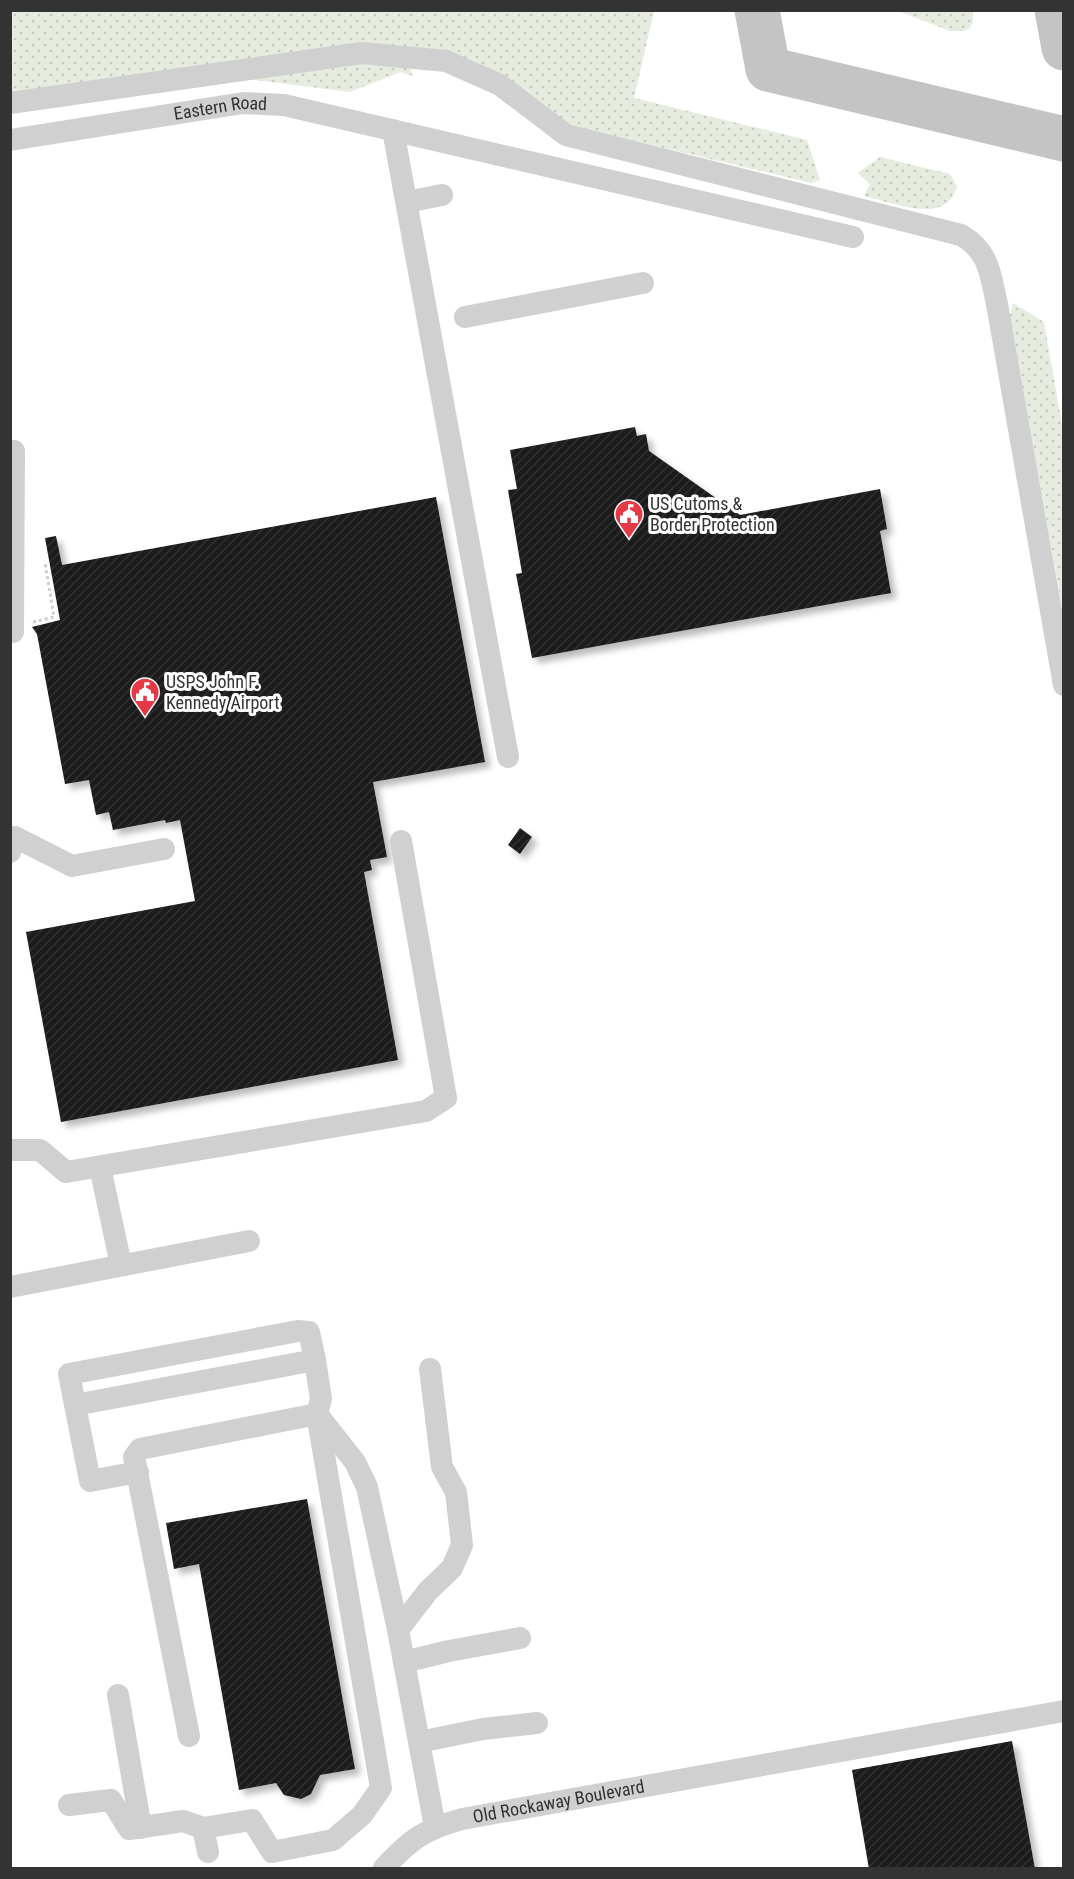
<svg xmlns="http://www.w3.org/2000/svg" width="1074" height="1879" font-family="'Roboto Condensed',sans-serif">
<defs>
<pattern id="green-dots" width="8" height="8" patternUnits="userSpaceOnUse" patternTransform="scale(1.5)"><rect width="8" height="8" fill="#e6ecdf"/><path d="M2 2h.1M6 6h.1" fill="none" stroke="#c6cbc0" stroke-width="1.8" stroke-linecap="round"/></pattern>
<pattern id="building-hatch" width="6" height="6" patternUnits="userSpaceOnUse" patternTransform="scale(1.5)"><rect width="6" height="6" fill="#1a1a1a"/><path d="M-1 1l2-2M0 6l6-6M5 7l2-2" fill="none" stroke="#333"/></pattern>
<filter id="shadow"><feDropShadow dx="5.5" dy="5.5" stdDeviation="3" flood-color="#0004"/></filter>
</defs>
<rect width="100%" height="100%" fill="#fff"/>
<path fill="url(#green-dots)" d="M10,11H654L634,98L807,140L820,180L811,183L567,125L445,53L11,96Z
M898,11H973V22L970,28L963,31H950Z
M366,57L409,65L413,76L401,72L350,92L240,78Z
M880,157L950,174L957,186C947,227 892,202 864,196L870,184L858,173Z
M1013,303L1044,322L1063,430V613L1010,316Z"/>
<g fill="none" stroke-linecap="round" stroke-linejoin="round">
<path stroke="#c4c4c4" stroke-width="45" d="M757,10L768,69L1064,139
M1057,10L1064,48"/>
</g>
<path fill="url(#building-hatch)" filter="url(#shadow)" d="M635,427L637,436L646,434L649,451L740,515L880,489L887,529L880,531L891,593L532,658L516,574L522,573L508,490L517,489L510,450Z
M436,497L485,762L373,782L387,857L370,860L372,870L364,872L398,1060L61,1122L26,932L195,901L180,820L166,823L165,820L113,830L109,812L96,815L89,780L65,784L37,634L32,627L60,620L45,538L56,536L62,565Z
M520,828L532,837L520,854L508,845Z
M307,1499L355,1769L320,1775L311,1794L301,1799L284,1795L276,1783L239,1790L199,1564L174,1569L166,1523Z
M1012,1741L1035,1869H869L852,1770Z"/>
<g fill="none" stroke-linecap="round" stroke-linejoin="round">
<path stroke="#cdcdcd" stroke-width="3" stroke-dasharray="3 3" stroke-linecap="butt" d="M33,622L54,617L45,563"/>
<g stroke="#d0d0d0" stroke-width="22">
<path d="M10,103L362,53L446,61L500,85L566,135L961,235C990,252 990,274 997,304L1064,685"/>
<path d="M393,130L508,757"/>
<path id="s1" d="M10,140L243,103L284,105L853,237"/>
<path d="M407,202L442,195"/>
<path d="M465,317L643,283"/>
<path d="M13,632L14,451"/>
<path d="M10,852L15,837L72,866L164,849"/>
<path d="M10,1150H40L66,1172L426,1111L446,1098L401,841"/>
<path d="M100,1167L121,1265"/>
<path d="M10,1287L249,1241"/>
<path d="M430,1369L442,1467L456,1492L462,1545L452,1568L428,1591L398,1630L435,1827"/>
<path d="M75,1405L315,1360L321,1399L317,1414L381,1788L362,1815L333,1840L272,1852L252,1820L203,1828L208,1852"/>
<path d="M138,1472L90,1481L69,1374L298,1331L309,1332L315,1360"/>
<path d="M404,1662L449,1651L520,1638"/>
<path d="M118,1695L141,1828"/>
<path d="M189,1736L134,1457L140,1449L317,1414L355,1462L367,1487L398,1630"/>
<path d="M419,1742L483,1729L537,1723"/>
<path d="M69,1805L111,1800L129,1829L183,1821L203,1828"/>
<path id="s2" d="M384,1868C411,1839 423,1830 462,1819L1064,1711"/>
</g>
</g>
<defs>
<g id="civic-pin" transform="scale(1.5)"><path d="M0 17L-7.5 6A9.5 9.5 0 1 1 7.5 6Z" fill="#e63946" stroke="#fff"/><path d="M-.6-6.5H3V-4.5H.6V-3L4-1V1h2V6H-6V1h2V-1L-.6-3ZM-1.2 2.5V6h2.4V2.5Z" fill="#fff"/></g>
</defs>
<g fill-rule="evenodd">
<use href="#civic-pin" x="629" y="514"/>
<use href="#civic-pin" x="145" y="692"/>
</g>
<g text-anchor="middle" stroke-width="6" stroke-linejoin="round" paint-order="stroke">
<g font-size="18" fill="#333" stroke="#fff">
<text dy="6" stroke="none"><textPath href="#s1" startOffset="213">Eastern Road</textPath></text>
<text dy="6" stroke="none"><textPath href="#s2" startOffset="192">Old Rockaway Boulevard</textPath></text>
</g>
<g font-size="18" fill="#333" stroke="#fff" text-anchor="start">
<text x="650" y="510">US Cutoms &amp;<tspan x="650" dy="21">Border Protection</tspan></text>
<text x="166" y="688">USPS John F.<tspan x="166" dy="21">Kennedy Airport</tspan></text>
</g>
</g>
<rect width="1074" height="1879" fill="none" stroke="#333333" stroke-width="24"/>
</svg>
